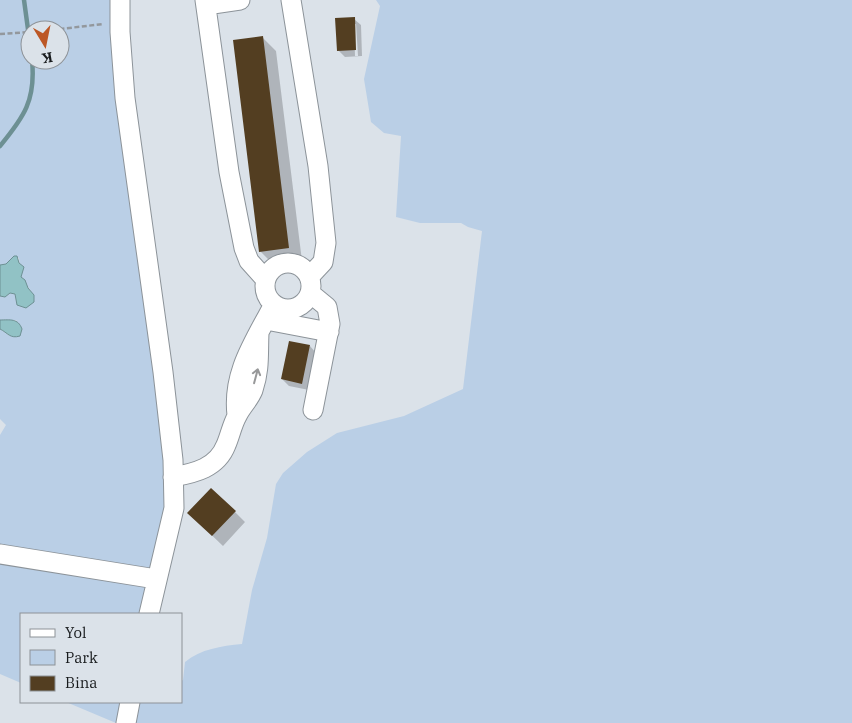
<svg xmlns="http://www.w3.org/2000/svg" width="852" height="723" font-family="'IBM Plex Serif',serif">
<rect width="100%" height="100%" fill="#dbe2e9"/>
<path fill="#bacfe6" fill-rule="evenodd" d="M0,0H120L173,460L149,614H21V683L0,674V435L6,425L0,419V329L10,336L22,329L16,320H0V296L5,297L10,293L15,294L16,300L31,291L21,277L19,258L14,256L6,264L0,265ZM30,30H60V60H30Z
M376,0H852V723H116L66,702H181V681L183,680L185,662C201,649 221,646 242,644L252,590L267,538L276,484L283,473L307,452L337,433L404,416L463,389L482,231L468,227L461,223H420L396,217L401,136L384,133L371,122L364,79L380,6Z"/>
<path fill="#91c2c5" stroke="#6d9093" d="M14,256H17L19,263L24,267L21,277L25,280L28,288L34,295V302L26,308L17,305L15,294L10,293L5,297L0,296V265L6,264Z
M0,320C10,320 18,318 22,329L20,336C10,339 8,333 0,329Z"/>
<path fill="#0003" fill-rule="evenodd" d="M354,19L361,25L362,56L345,57L338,50ZM354,24H356L358,56H355Z
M262,37L276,51L302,261L274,265L260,251Z
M310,346L316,353L309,390L289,386L282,379Z
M235,512L245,522L223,546L199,523Z"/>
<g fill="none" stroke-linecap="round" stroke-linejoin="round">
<path stroke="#6d9093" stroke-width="4.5" d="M24,0L30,44
M0,146C24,117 36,100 32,60"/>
</g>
<path fill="#533e21" d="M355,17L356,50L337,51L335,18Z
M263,36L289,248L259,252L233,40Z
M289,341L310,345L302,384L281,379Z
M211,488L236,511L212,536L187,513Z"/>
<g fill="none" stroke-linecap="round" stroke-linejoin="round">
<g stroke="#8c9399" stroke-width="21">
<path id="minor" d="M120,0V32L125,98L163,372L173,460L174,508L149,614
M205,0L229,172L244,248L249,261L266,280
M291,0L318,166L326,243L323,262L309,277
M206,5L240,0
M265 286a23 23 0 1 1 46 0a23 23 0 1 1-46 0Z
M310,293L327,307L330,324L313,410
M266,320L329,332
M237,415C232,372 255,341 274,304
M173,477C195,473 217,468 226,445C230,436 232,425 237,416C241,407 249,400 253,390C260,369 258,354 259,333
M0,554L156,579
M126,723L130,702"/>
</g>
<path stroke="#93989d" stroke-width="2.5" stroke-dasharray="5 2.5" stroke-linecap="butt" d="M52,30L103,24
M0,34L30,32"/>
<use href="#minor" stroke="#fff" stroke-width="19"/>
</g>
<defs><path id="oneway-shaft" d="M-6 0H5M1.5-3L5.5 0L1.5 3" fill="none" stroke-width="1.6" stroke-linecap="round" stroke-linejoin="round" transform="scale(1.25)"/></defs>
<use stroke="#979899" href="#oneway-shaft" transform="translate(256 376) rotate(-75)"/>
<rect x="20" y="613" width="162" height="90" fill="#dbe2e9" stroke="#8d9297"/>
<rect x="30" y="629" width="25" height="8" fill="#ffffff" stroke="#8d9297"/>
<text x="65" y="638" font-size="15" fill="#181b1d">Yol</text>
<rect x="30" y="650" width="25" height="15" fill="#bacfe6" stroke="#8d9297"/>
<text x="65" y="663" font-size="15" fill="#181b1d">Park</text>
<rect x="30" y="676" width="25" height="15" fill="#533e21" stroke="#8d9297"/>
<text x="65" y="688" font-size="15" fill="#181b1d">Bina</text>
<g transform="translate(45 45) rotate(170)"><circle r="24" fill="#dbe2e9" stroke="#8d9297"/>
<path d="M0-4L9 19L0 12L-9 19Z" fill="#bc5725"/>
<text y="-8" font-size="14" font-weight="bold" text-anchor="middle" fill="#181b1d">K</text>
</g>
</svg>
